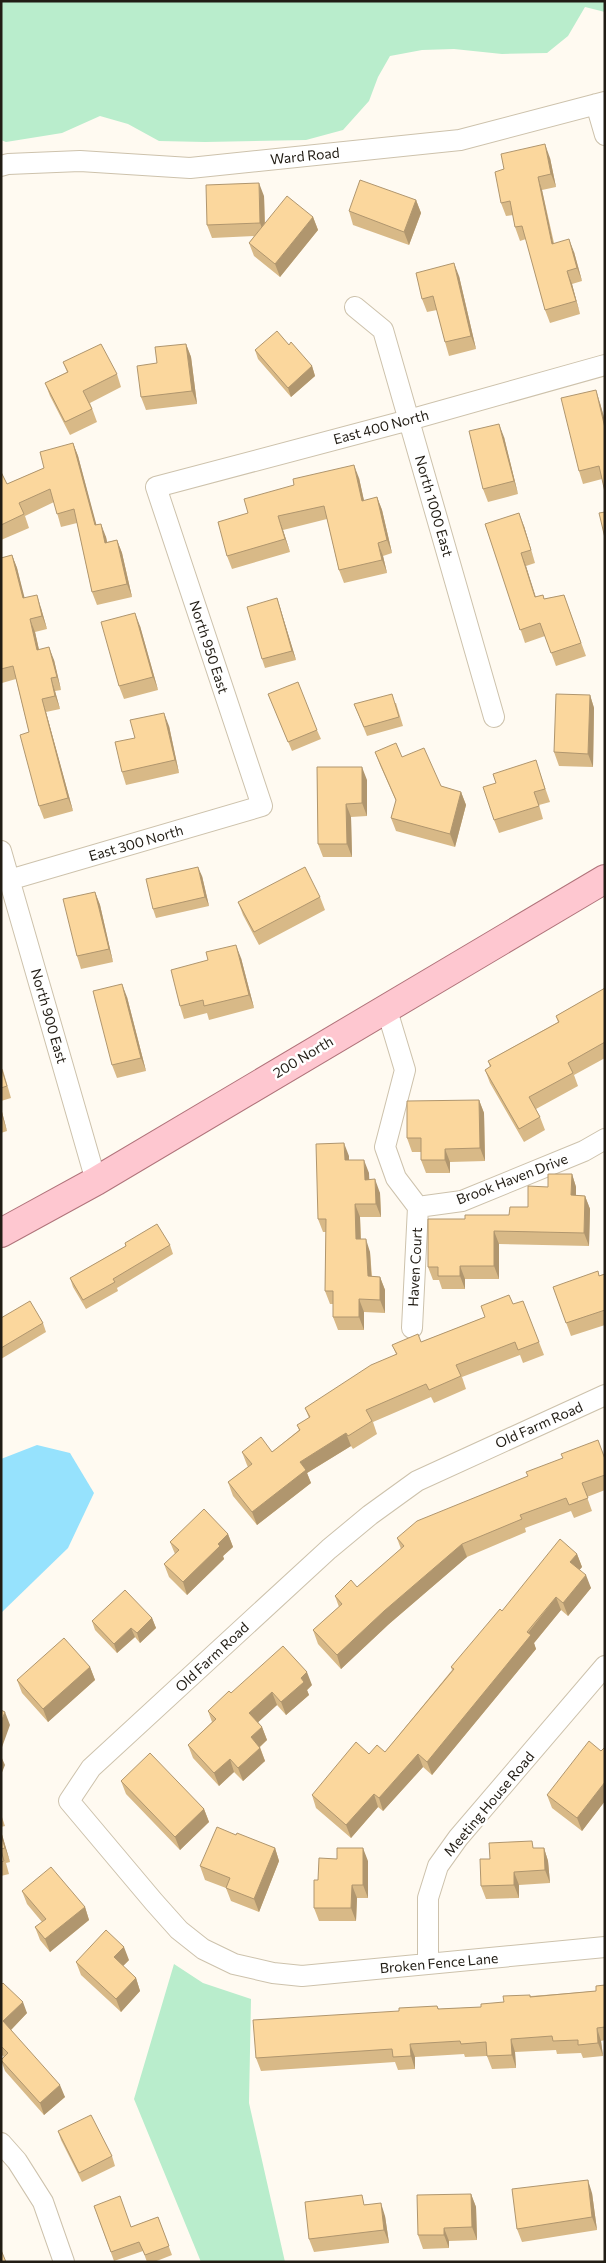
<svg xmlns="http://www.w3.org/2000/svg" width="606" height="2263" font-family="Commissioner,sans-serif">
<rect width="100%" height="100%" fill="#fffaf1"/>
<path fill="#b9edcc" d="M1,1H605V12L585,7L568,36L547,53L502,54L454,49L422,50L390,56L378,77L369,101L343,130L306,140L205,142L159,141L128,124L100,116L62,133L6,142L1,140Z
M174,1964L203,1983L251,1999L249,2103L285,2262H201L134,2099Z"/>
<path fill="#96e2fd" d="M37,1445L70,1453L94,1493L68,1548L1,1613V1459Z"/>
<g fill="none" stroke-linecap="round" stroke-linejoin="round">
<g stroke="#cdc2ac" stroke-width="22">
<path id="minor" d="M596,104L605,135
M1,166L8,164L80,161L190,168L460,140L605,102
M355,307L383,330L494,717
M1,851L96,1181
M9,880L262,806L156,487L409,420L605,365
M386,1007L405,1070L385,1147L396,1178L418,1207L462,1201L584,1151L605,1139
M412,1328L418,1207
M605,1395L417,1481L370,1515L329,1549L91,1768L69,1801L154,1902L179,1930L203,1949L234,1964L273,1973L302,1976L605,1947
M428,1964V1898L438,1866L458,1838L605,1666
M1,2143L17,2161L43,2202L64,2262"/>
</g>
<g stroke="#b0737a" stroke-width="30">
<path id="primary" d="M1,1233L96,1181L605,879"/>
</g>
<use href="#minor" stroke="#fff" stroke-width="20"/>
<use href="#primary" stroke="#fec7d0" stroke-width="28"/>
</g>
<path fill="#d8b987" d="M550,158L556,187L542,190L554,243L574,252L582,281L572,284L580,314L550,323L545,310L526,239L520,241L515,227L513,215L506,216L501,203L504,169Z
M264,196L265,224L313,217L318,230L280,277L254,256L249,243L254,236L212,238L207,225Z
M416,200L421,213L409,245L353,225L349,211Z
M459,276L476,349L449,356L445,342L437,310L427,312L422,299Z
M186,344L191,357L197,404L146,410L141,397Z
M289,345L312,366L315,376L291,397L258,359L255,350Z
M63,362L117,374L121,387L90,403L97,422L70,435L50,396L45,383L67,372Z
M600,403L605,421V492L602,479L583,484L579,471Z
M504,437L518,494L488,502L483,489Z
M73,443L78,456L96,525L106,537L107,542L117,540L122,553L132,597L97,605L92,592L77,523L61,527L54,502L25,516L29,528L1,540V472L7,484L44,468Z
M359,478L364,501L377,497L382,510L392,553L383,556L387,573L344,583L339,570L327,519L283,530L290,552L232,569L227,556L248,513Z
M485,524L524,526L535,563L526,566L535,597L543,595L544,599L564,595L586,656L556,666L545,636L525,643Z
M12,555L17,568L24,598L41,608L47,629L35,632L39,650L54,660L61,690L55,691L60,709L46,712L73,811L44,819L39,806L29,732L16,679L2,683L1,681V558Z
M277,598L296,660L265,668L262,659Z
M140,626L158,690L124,699L119,686Z
M268,694L317,730L321,739L292,751Z
M590,695L594,708L593,767L559,766L554,752Z
M396,703L403,726L367,736L354,704Z
M169,726L179,773L126,785L122,772L135,738Z
M375,752L402,757L441,786L461,792L466,805L455,847L396,831L391,818L396,801L380,765Z
M317,767L367,780V816L351,817L352,857H323L318,844Z
M540,773L550,802L539,805L543,819L499,833L494,820Z
M202,876L209,906L156,918L153,909Z
M95,892L100,905L113,962L81,969L77,956Z
M320,897L325,910L259,945L243,915L238,902Z
M241,958L254,1008L209,1020L207,1013L184,1019L180,1006Z
M605,988V1058L574,1075L578,1086L536,1109L540,1117L545,1130L524,1142L490,1083L485,1070L490,1067L488,1061L558,1022L556,1016Z
M127,997L146,1071L117,1078L112,1065Z
M1,1067L3,1070L11,1098L1,1101Z
M479,1100L484,1113L485,1161L450,1162V1173H426L421,1160V1152H412L407,1138Z
M1,1108L7,1131L1,1133Z
M349,1156V1160L369,1173V1180L380,1193L381,1217H360L361,1239L370,1252L372,1276L380,1277L385,1290V1313L364,1312V1330H338L333,1317V1304H330L325,1291L326,1232H323L318,1219Z
M572,1174L576,1187V1195L585,1196L590,1209L589,1246L499,1244V1279H465V1289H442L439,1280H433L428,1267L465,1219L509,1215L528,1207L548,1187Z
M125,1243L170,1245L173,1254L117,1288L118,1291L86,1309L73,1287L70,1278L126,1246Z
M605,1274V1325L571,1336L553,1287Z
M513,1304L539,1342L544,1355L523,1363L520,1355L462,1377L466,1389L434,1403L431,1397L373,1422L377,1434L353,1449L351,1446L307,1473L311,1483L257,1525L233,1496L228,1482L248,1467L247,1465L242,1452H272L299,1430L297,1425L309,1418L305,1408L396,1354L392,1345L421,1342L485,1317Z
M1,1318L43,1323L46,1332L1,1359Z
M605,1459V1490L587,1497L592,1511L574,1518L571,1511L525,1528L526,1532L467,1557L389,1624L341,1669L318,1644L313,1630L339,1607L335,1596L357,1587L401,1549L397,1538Z
M228,1534L233,1547L223,1556L224,1559L187,1595L169,1577L164,1564L175,1554L170,1542Z
M577,1554L582,1567L579,1570L591,1588L568,1616L561,1610L534,1643L536,1649L432,1775L423,1767L383,1811L378,1807L351,1838L316,1808L312,1795L369,1754L385,1752L452,1670L451,1667L502,1611Z
M152,1618L156,1628L140,1643L135,1637L117,1653L95,1630L92,1621Z
M90,1667L95,1680L48,1722L22,1693L17,1680Z
M312,1685L307,1690L309,1695L286,1715L277,1705L258,1722L262,1727L267,1740L260,1747L265,1761L243,1781L234,1772L219,1786L193,1758L188,1745L212,1722L208,1711L231,1693Z
M605,1747V1801L582,1831L552,1808L547,1795L601,1751Z
M121,1781L204,1809L209,1822L180,1850L126,1794Z
M1,1814L5,1826L1,1827Z
M1,1831L10,1862L6,1863L9,1874L1,1876Z
M236,1835L275,1848L279,1861L259,1912L231,1901L226,1888L205,1880L200,1866Z
M535,1848H544L548,1861L550,1883L519,1885V1898L486,1899L481,1886L490,1859Z
M368,1861V1898H357L356,1921H319L314,1908L318,1880Z
M22,1891L85,1907L89,1920L50,1952L40,1940L35,1927L42,1922L27,1904Z
M129,1960L123,1966L136,1978L140,1991L121,2012L81,1975L76,1962Z
M1,1985L27,2013L11,2030L65,2097L44,2115L5,2071L1,2060L4,2057L1,2054Z
M605,1985V2040L601,2041L603,2056L583,2058L581,2053L557,2054L556,2050L515,2052L516,2068L492,2069L487,2056L465,2057L464,2054L415,2057V2069L398,2070L395,2062L261,2071L256,2058L399,2011L437,2006L439,2009L481,2007L531,1996L596,1991Z
M58,2131L112,2156L115,2166L82,2182L61,2140Z
M592,2193L597,2230L522,2242L517,2229Z
M471,2194L476,2207L477,2240L449,2241V2248L423,2249L418,2235Z
M366,2204L385,2216L389,2243L314,2252L309,2239Z
M94,2206L131,2227L158,2217L172,2255L154,2262H147L143,2251L114,2261Z"/>
<path fill="#b0966e" d="M545,144L550,158L556,187L551,174Z
M538,177L542,190L556,257L552,244Z
M259,183L264,196L265,236L260,223Z
M416,200L421,213L409,245L404,232Z
M313,217L318,230L280,277L275,264Z
M569,239L574,252L582,281L577,268Z
M454,263L459,276L476,349L471,336Z
M567,271L572,284L580,314L576,301Z
M186,344L191,357L197,404L192,391Z
M312,366L315,376L291,397L288,388Z
M596,390L600,403L605,421V428Z
M499,424L504,437L518,494L514,481Z
M73,443L78,456L100,538L95,525Z
M354,465L359,478L367,514L362,501Z
M377,497L382,510L392,553L387,540Z
M519,513L524,526L535,563L531,550Z
M278,516L283,530L290,552L285,539Z
M101,524L106,537L110,556L105,543Z
M117,540L122,553L132,597L127,584Z
M378,543L383,556L387,573L382,560Z
M521,553L526,566L540,610L535,597Z
M12,555L17,568L28,611L23,598Z
M37,595L41,608L47,629L42,616Z
M277,598L280,607L296,660L292,651Z
M135,613L140,626L158,690L153,677Z
M30,619L35,632L42,663L37,650Z
M49,647L54,660L61,690L57,677Z
M51,678L55,691L60,709L55,696Z
M590,695L594,708L593,767L588,754Z
M42,699L46,712L73,811L68,798Z
M164,713L169,726L179,773L175,760Z
M362,767L367,780V816L362,803Z
M461,792L466,805L455,847L450,834Z
M346,804L351,817L352,857L347,844Z
M198,867L202,876L209,906L205,897Z
M95,892L100,905L113,962L109,949Z
M236,945L241,958L254,1008L249,995Z
M122,984L127,997L146,1071L141,1058Z
M479,1100L484,1113L485,1161L480,1148Z
M1,1108L7,1131L1,1113Z
M344,1143L349,1156V1174L345,1160Z
M445,1149L450,1162V1173L445,1160Z
M364,1160L369,1173L370,1193L365,1180Z
M572,1174L576,1187V1208L571,1195Z
M375,1179L380,1193L381,1217L376,1204Z
M585,1196L590,1209L589,1246L584,1233Z
M355,1204L360,1217L361,1252L356,1239Z
M494,1231L499,1244V1279L494,1266Z
M366,1239L370,1252L372,1289L368,1276Z
M460,1266L465,1279V1289L460,1276Z
M380,1277L385,1290V1313L380,1300Z
M359,1299L364,1312V1330L359,1317Z
M346,1433L351,1446L307,1473L311,1483L257,1525L252,1512L300,1462Z
M228,1534L233,1547L223,1556L224,1559L187,1595L183,1582L218,1544Z
M462,1544L467,1557L389,1624L341,1669L337,1655L384,1611Z
M577,1554L582,1567L575,1575L570,1562Z
M586,1575L591,1588L568,1616L563,1603Z
M556,1597L561,1610L534,1643L536,1649L432,1775L427,1762Z
M152,1618L156,1628L140,1643L137,1633Z
M131,1628L135,1637L117,1653L114,1644Z
M90,1667L95,1680L48,1722L43,1709Z
M307,1672L312,1685L307,1690L309,1695L286,1715L281,1702L301,1678Z
M272,1692L277,1705L254,1726L249,1713Z
M5,1712L10,1725L1,1750V1722Z
M262,1727L267,1740L256,1750L251,1737Z
M260,1748L265,1761L243,1781L238,1768Z
M418,1754L423,1767L383,1811L379,1798Z
M1,1756L5,1765L1,1775Z
M230,1759L234,1772L219,1786L214,1773Z
M605,1782V1801L582,1831L577,1818Z
M374,1794L378,1807L351,1838L346,1825Z
M204,1809L209,1822L180,1850L175,1837Z
M1,1831L10,1862L5,1848L1,1835Z
M275,1848L279,1861L259,1912L254,1899Z
M363,1848L368,1861V1898L363,1885Z
M544,1848L548,1861L550,1883L545,1870Z
M514,1872L519,1885V1898L514,1885Z
M352,1885L357,1898L356,1921L351,1908Z
M85,1907L89,1920L50,1952L45,1939Z
M124,1947L129,1960L118,1971L114,1957Z
M136,1978L140,1991L121,2012L116,1999Z
M23,2002L27,2013L8,2033L3,2021Z
M597,2028L601,2041L603,2056L598,2043Z
M511,2039L515,2052L516,2068L512,2055Z
M410,2044L415,2057V2069L411,2056Z
M60,2085L65,2097L44,2115L40,2103Z
M588,2180L592,2193L597,2230L592,2217Z
M471,2194L476,2207L477,2240L472,2227Z
M381,2203L385,2216L389,2243L384,2230Z
M444,2228L449,2241V2248L444,2235Z"/>
<path fill="#fbd79d" stroke="#b0966e" d="M545,144L551,174L538,177L552,244L569,239L577,268L567,271L576,301L545,310L522,226L515,227L510,201L501,203L495,172L504,169L501,154Z
M360,180L416,200L404,232L349,211Z
M259,183L260,223L207,225L206,185Z
M287,196L313,217L275,264L249,243Z
M454,263L471,336L445,342L433,296L422,299L416,273Z
M277,331L289,345L291,342L312,366L288,388L255,350Z
M101,344L117,374L83,391L92,409L65,422L45,383L68,372L63,362Z
M186,344L192,391L141,397L137,366L157,363L155,347Z
M596,390L605,428V492L599,466L579,471L561,398Z
M499,424L514,481L483,489L469,431Z
M73,443L95,525L101,524L105,543L117,540L127,584L92,592L74,509L57,514L50,489L19,503L24,514L1,525V472L7,484L44,468L40,452Z
M354,465L362,501L377,497L387,540L378,543L382,560L339,570L324,506L278,516L285,539L227,556L218,522L248,513L244,499L294,485L293,479Z
M605,512V538L599,513Z
M519,513L531,550L521,553L535,597L543,595L544,599L564,595L581,643L551,653L540,623L520,630L485,524Z
M12,555L23,598L37,595L42,616L30,619L37,650L49,647L57,677L51,678L55,696L42,699L68,798L39,806L20,735L29,732L13,666L1,669V558Z
M277,598L292,651L262,659L247,607Z
M135,613L153,677L119,686L101,622Z
M298,682L317,730L288,742L268,694Z
M392,694L399,717L364,727L354,704Z
M556,694L590,695L588,754L554,752Z
M164,713L175,760L122,772L115,742L135,738L130,720Z
M396,743L402,757L424,748L441,786L461,792L450,834L391,818L396,800L375,752Z
M536,760L545,789L534,792L539,806L494,820L483,787L496,783L493,774Z
M317,767H362V803L346,804L347,844H318Z
M198,867L205,897L153,909L146,879Z
M305,867L320,897L254,932L238,902Z
M95,892L109,949L77,956L63,899Z
M236,945L249,995L204,1006L203,1000L180,1006L171,970L208,960L206,952Z
M122,984L141,1058L112,1065L93,991Z
M605,988V1042L568,1063L573,1073L529,1097L540,1117L519,1129L485,1070L491,1066L488,1061L559,1022L556,1016Z
M1,1067L7,1086L1,1088Z
M479,1100L480,1148L445,1149V1160H421V1138H407V1101Z
M344,1143L345,1160H364L365,1180L375,1179L376,1204H355L356,1239H366L368,1276L380,1277V1300L359,1299V1317H333V1291H325L326,1219H318L316,1144Z
M548,1174H572L571,1195L585,1196L584,1233L494,1231V1266H460V1276H438V1267H428V1219H465V1215H509L510,1207H528V1186L548,1187Z
M157,1224L170,1245L113,1279L115,1282L83,1300L70,1278L126,1246L125,1243Z
M598,1271L599,1276L605,1274V1310L566,1323L553,1287Z
M509,1295L513,1304L523,1301L539,1342L518,1350L515,1342L456,1365L461,1376L429,1390L426,1384L366,1410L372,1421L348,1436L346,1433L300,1462L306,1470L252,1512L228,1482L252,1464L242,1452L261,1437L272,1452L300,1430L297,1425L310,1417L305,1408L371,1365L397,1354L392,1345L418,1334L421,1342L485,1317L481,1306Z
M30,1301L43,1323L1,1348V1318Z
M598,1440L605,1459V1475L582,1483L588,1498L569,1505L566,1498L520,1515L522,1519L462,1544L384,1611L337,1655L313,1630L342,1604L335,1596L351,1580L357,1587L404,1546L397,1538L417,1521L528,1476L526,1472L563,1458L561,1454Z
M204,1509L228,1534L218,1544L220,1546L183,1582L164,1564L179,1550L170,1542Z
M560,1539L577,1554L570,1562L586,1575L563,1603L556,1597L527,1632L531,1635L427,1762L418,1754L379,1798L374,1794L346,1825L312,1795L356,1742L369,1754L377,1745L385,1752L454,1669L451,1667L500,1609L502,1611Z
M125,1590L152,1618L137,1633L131,1628L114,1644L92,1621Z
M64,1638L90,1667L43,1709L17,1680Z
M283,1646L307,1672L301,1678L304,1682L281,1702L272,1692L249,1713L262,1727L251,1737L260,1748L238,1768L230,1759L214,1773L188,1745L216,1719L208,1711L229,1691L231,1693Z
M1,1710L5,1712L1,1722Z
M589,1741L601,1751L605,1747V1782L577,1818L547,1795Z
M150,1753L204,1809L175,1837L121,1781Z
M217,1827L236,1835L237,1833L275,1848L254,1899L226,1888L230,1878L200,1866Z
M1,1835L5,1848L1,1849Z
M532,1841L533,1848H544L545,1870L514,1872V1885L481,1886L480,1859H490L489,1843Z
M337,1848H363V1885H352L351,1908H314V1880H318L319,1858L337,1859Z
M1,1850L4,1861L1,1862Z
M51,1867L85,1907L45,1939L35,1927L46,1919L22,1891Z
M106,1930L124,1947L114,1957L136,1978L116,1999L76,1962Z
M3,1983L23,2002L3,2021L60,2085L40,2103L1,2060L8,2053L1,2046V1985Z
M605,1985V2027L597,2028L598,2043L578,2045V2040L553,2041L552,2036L511,2039L512,2055L487,2056L486,2042L461,2044L460,2041L410,2044L411,2056L393,2057L392,2049L256,2058L253,2020L399,2011V2008L437,2006L438,2009L481,2007V2004L504,2002L503,1996L530,1995V1997L596,1991V1986Z
M91,2115L112,2156L79,2173L58,2131Z
M588,2180L592,2217L517,2229L512,2189Z
M471,2194L472,2227L444,2228V2235H418L417,2195Z
M362,2195L364,2205L381,2203L384,2230L309,2239L305,2202Z
M120,2196L131,2227L158,2217L169,2246L145,2255L139,2242L111,2252L94,2206Z
M1,2250L6,2262H1Z"/>
<g text-anchor="middle" stroke-width="5" stroke-linejoin="round" paint-order="stroke">
<g font-size="14" fill="#211c14" stroke="#fff">
<text transform="translate(305 156) rotate(-6)" y="5">Ward Road</text>
<text transform="translate(381 427) rotate(-15)" y="5">East 400 North</text>
<text transform="translate(434 506) rotate(74)" y="5">North 1000 East</text>
<text transform="translate(209 647) rotate(72)" y="5">North 950 East</text>
<text transform="translate(136 843) rotate(-16)" y="5">East 300 North</text>
<text transform="translate(49 1016) rotate(74)" y="5">North 900 East</text>
<text transform="translate(303 1057) rotate(-31)" y="5">200 North</text>
<text transform="translate(512 1179) rotate(-21)" y="5">Brook Haven Drive</text>
<text transform="translate(415 1267) rotate(-87)" y="5">Haven Court</text>
<text transform="translate(539 1425) rotate(-24)" y="5">Old Farm Road</text>
<text transform="translate(212 1657) rotate(-43)" y="5">Old Farm Road</text>
<text transform="translate(489 1804) rotate(-50)" y="5">Meeting House Road</text>
<text transform="translate(439 1963) rotate(-5)" y="5">Broken Fence Lane</text>
</g>
</g>
<rect width="606" height="2263" fill="none" stroke="#211c14" stroke-width="5"/>
</svg>
